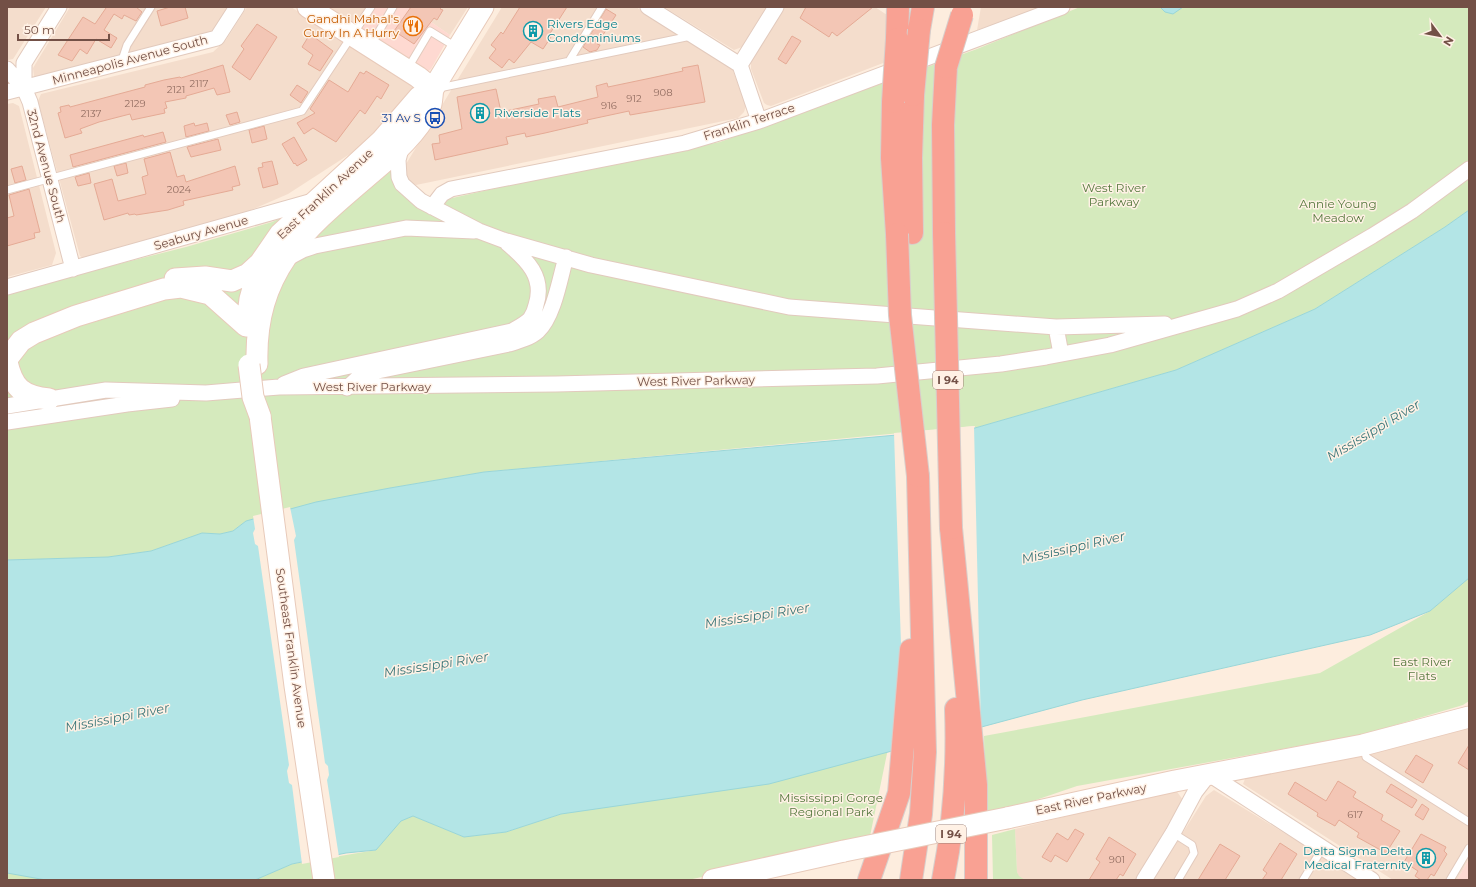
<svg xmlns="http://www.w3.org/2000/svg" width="1476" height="887" font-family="Montserrat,sans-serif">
<rect width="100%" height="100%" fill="#fdedde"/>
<path fill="#f4ddcc" d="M7,7H46L15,56L13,59L8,60Z
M70,7H233L217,32L38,80L34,77L33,68Z
M247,7H291L410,82L413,86V91L406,100L356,150L288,194L244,213L83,258L80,256L38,101L41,94L213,52L226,40Z
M329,7H368L357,25Z
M409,7H468L450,35Z
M502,7H636L732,68L746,106L744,112L738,118L416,185L411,183L406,179V164Z
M664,7H767L742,47L734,50Z
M784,7H875L893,19L891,60L771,106L767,105L764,103L751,69V62L756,51Z
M981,7H1046L977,30Z
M13,103L19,106L56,253L52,265L7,277V104Z
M1469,723V859L1457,880H1393L1243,784L1247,774Z
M1175,789L1183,800L1136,880H1020L1017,872L1015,829Z
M1214,790L1361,880H1153L1206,796Z"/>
<path fill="#fed9d1" d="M368,7H409L450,35L431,69L427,72L424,71L421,66L357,25Z
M1469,859V880H1457Z"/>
<path fill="#d5eabd" d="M1080,7H1469V210L1445,227L1315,309L1176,370L975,428V426L484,472L390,488L246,521L233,531L220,534L202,533L151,551L108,557L7,560V292L186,247L272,222L390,170L395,180L417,206L550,176L720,142L977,49Z
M1469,578V701L1463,705L1365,734L1077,786L986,817L984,736L1320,673L1430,611Z
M890,739L869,841L688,880H255L292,864L376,850L401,820L413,816L464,837L506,832L561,814Z
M1015,829L1017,872L1019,876L1025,880H993L992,835Z
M7,861L80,880H7Z"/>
<path fill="#b3e5e6" stroke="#99d6d8" d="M1160,7H1183L1173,14L1165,12Z
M1469,210V578L1430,611L1370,635L1082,700L769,784L561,814L506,832L464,837L413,816L401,821L376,850L346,853L292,864L255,880H46L7,873V560L108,557L151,551L202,533L220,534L233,531L246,521L316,502L390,488L484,472L975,428L1176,370L1315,309L1445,227Z"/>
<path fill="#fdedde" d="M974,426L981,729L899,751L903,706L894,433Z
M290,507L296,536L294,540L325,763L328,766L329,775L327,780L339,857L302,864L292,785L289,783L287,771L289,765L258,546L255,544L253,533L255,529L253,516Z"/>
<path fill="#f3c6b5" stroke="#e5aa95" d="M103,7H136L142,12L136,21L124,15L122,19L114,14L104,30L117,38L111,48L96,39L87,54L80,49L72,61L58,55L83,17L95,24L106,8Z
M170,7H185L188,18L161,26L157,11Z
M411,7H442L440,9L443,10L437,20L434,18L414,44L394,31Z
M520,7H567L549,35L551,37L543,49L531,42L514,63L509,59L502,68L489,58L496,49L491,45L501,32L503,34Z
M806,7H873L837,36L832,32L829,37L800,18Z
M606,9L616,15L597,44L600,45L597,50L590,52L583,47Z
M257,24L277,37L250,80L232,67L244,49L241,46Z
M310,34L333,51L320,71L308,64L313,55L302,47Z
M792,36L801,41L786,64L778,59Z
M223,65L230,92L217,95L214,88L186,96V98L165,102L167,108L164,109L165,113L132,120L130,114L99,122L80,129L82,133L65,138L58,113L61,112L60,107L69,105L70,107L145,87V85L164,80L180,77L181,78Z
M698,65L705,102L630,115L629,111L587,120L588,123L545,133L526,137L525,133L506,137L508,144L435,160L432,144L440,143L439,135L462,129L457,97L496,89L501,112L539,104L538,99L555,96L558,107L598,97L596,86L607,83L608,87L651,78L683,71L682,68Z
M366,71L389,85L381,99L377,96L365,114L360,110L336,142L313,128L304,134L297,123L315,113L310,109L329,80L348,92L360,72L364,74Z
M297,85L308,92L301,103L290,95Z
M237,112L240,122L230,125L226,115Z
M194,123L195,126L207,123L209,131L186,137L184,126Z
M264,126L267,139L252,143L249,130Z
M163,132L166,142L73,167L70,155L143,135L144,137Z
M294,137L307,160L297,166L295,163L294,164L282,144Z
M218,139L221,150L191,157L187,147Z
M170,152L177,177L184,175L186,182L235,166L240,185L232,187L233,190L183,201L184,205L168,210L136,215L135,214L129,215L128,213L104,220L94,184L112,179L118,201L146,194L142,177L148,175L144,159Z
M272,161L278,184L263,188L258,168L263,167L262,163Z
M126,163L128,173L117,176L114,166Z
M22,166L26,180L15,183L11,169Z
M89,173L91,183L78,186L75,177Z
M29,189L40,232L34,233L35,238L7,246V218L14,216L9,195Z
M1469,745V770L1458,763Z
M1416,755L1433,765L1423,783L1405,772Z
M1338,781L1356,792L1353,797L1383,815L1381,820L1400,831L1386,853L1357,837L1359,833L1339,820L1335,826L1317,816L1318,813L1288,794L1295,782L1326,801Z
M1391,784L1417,800L1412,808L1386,792Z
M1422,804L1429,809L1423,820L1415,815Z
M1075,829L1084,834L1067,862L1055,855L1051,862L1042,857L1057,833L1068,840Z
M1421,834L1446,847L1444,851L1447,854L1434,876L1431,874L1427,880H1421L1415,876L1418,871L1404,862Z
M1109,837L1136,854L1123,876L1120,874L1116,880H1089L1100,862L1096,859Z
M1280,843L1297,854L1281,880H1262L1267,873L1263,870Z
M1220,844L1240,856L1225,880H1198Z"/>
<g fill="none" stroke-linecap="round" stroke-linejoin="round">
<g stroke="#e2cabd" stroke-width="9">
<path id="lane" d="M371,45L393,7
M569,61L602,7
M121,63L127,45L151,7
M408,68L430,31L456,47
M439,88L691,36
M7,190L302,111L371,7
M1364,747L1366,757L1469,822
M1173,833L1192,845L1194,853L1178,880
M1303,880L1322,849
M1450,880L1469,848"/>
</g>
<g stroke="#e2cabd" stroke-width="17">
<path id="street" d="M648,7L740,65
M740,65L776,7
M740,65L759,121
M7,69L24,88L30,102L73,269
M24,88V63L59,7
M7,92L217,38L237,7
M402,145L398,160L399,177L402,184L421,201L479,231L503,240L591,265L789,307L1056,327L1165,324
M432,207L442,194L451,189L685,143L759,121L1062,7
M288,258L303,250L315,246L406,228L474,231
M7,287L313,201
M1056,327L1061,354
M284,384L304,376L512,331C517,328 525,324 530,319C533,315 535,310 536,305C545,277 527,260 507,243
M347,388L359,377L368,373L509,344C519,341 530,338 538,331C554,316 560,278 566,257
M7,406L106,390L206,393L279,387L556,384L877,376L1001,364L1046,357L1110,345L1237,309L1278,291L1372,236L1412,211L1469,169
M7,422L127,404L172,399
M1144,880L1173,833L1195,792L1209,774L1372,880"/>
</g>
<g stroke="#e8caba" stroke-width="23">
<path id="secondary" d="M308,7L418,77L433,89
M175,279L205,277L232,281L248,274L260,263
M247,322L250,299L260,263L280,234L381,141L419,97L433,89
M7,359L21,341L34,333L76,316L164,289L181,287L210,294L246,326
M7,362C13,388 22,396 49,399
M257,364C254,267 308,227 376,169C394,154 423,127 431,104C432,100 432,94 433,89L483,7
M260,416L295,686L324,880
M1007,818L1175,781L1363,745L1469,717
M713,880L844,851"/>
</g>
<g stroke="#d8cecb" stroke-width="24">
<path id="highway" d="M919,30L923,7
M897,39L898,7
M893,102L892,158L897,234
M912,233L911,158L913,95
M944,233L943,125L946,67
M951,528L976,785V880
M869,880L899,793L911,650
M911,880L921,814L925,752L918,476
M943,880C954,824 958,766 956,709"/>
</g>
<use href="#lane" stroke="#fff" stroke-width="7"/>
<use href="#street" stroke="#fff" stroke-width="15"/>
<use href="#secondary" stroke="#fff" stroke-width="21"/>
<use href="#highway" stroke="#f9a193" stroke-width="22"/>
<g stroke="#e8caba" stroke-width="23" stroke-linecap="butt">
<path id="secondary-bridge" d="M249,365L253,397L260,416
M844,851L1007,818"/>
</g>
<g stroke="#d8cecb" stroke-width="24" stroke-linecap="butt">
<path id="highway-bridge" d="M946,67L962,15
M913,95L919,30
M893,102L897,39
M944,233L951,528
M897,234L900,315L918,476"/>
</g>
<use href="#secondary-bridge" stroke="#fff" stroke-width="21"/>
<use href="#highway-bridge" stroke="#f9a193" stroke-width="22"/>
</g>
<defs>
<g id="restaurant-ring" transform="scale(1)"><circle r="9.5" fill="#fff1e5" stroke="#e8710a" stroke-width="1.5"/><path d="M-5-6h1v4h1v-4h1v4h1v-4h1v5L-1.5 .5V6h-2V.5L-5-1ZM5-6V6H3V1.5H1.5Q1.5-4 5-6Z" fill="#e8710a"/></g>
<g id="building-ring" transform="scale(1)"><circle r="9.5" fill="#fff1e5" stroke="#0f9aa8" stroke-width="1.5"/><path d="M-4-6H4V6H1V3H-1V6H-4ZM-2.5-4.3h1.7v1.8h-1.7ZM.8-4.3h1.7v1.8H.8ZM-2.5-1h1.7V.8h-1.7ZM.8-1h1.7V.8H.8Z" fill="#0f9aa8"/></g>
<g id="bus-ring" transform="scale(1)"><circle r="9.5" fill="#fff1e5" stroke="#1a4fb4" stroke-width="1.5"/><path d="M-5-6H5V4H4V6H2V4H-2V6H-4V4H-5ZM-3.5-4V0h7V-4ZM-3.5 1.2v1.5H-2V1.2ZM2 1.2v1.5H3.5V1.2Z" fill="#1a4fb4"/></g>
</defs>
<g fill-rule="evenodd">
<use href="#restaurant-ring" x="413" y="26"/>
<use href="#building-ring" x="533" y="31"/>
<use href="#building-ring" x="480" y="113"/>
<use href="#bus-ring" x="435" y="118"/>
<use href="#building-ring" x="1426" y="858"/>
</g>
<g text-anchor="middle" stroke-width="3" stroke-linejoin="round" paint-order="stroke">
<g font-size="10" fill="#936e62">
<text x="199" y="87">2117</text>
<text x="176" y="93">2121</text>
<text x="663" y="96">908</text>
<text x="634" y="102">912</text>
<text x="135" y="107">2129</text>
<text x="609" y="109">916</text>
<text x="91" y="117">2137</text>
<text x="179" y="193">2024</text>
<text x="1355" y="818">617</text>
<text x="1117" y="863">901</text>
</g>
<g fill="#fff1e5" stroke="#9d8076" stroke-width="1">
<rect x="933" y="371" width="30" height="18" rx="3"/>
<rect x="936" y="825" width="30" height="18" rx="3"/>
</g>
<g font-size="11" font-weight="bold" fill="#735046">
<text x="948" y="384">I 94</text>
<text x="951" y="838">I 94</text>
</g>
<g font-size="12" fill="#c56008" stroke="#fff1e5" text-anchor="end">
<text x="399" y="23">Gandhi Mahal's<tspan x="399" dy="14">Curry In A Hurry</tspan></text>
</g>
<g font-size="12" fill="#0d838f" stroke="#fff1e5" text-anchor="start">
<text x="547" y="28">Rivers Edge<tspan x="547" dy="14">Condominiums</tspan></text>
<text x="494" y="117">Riverside Flats</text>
<text x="1412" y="855" text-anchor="end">Delta Sigma Delta<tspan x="1412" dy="14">Medical Fraternity</tspan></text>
</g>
<g font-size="12" fill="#735046" stroke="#fff1e5">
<text transform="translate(130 60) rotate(-15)" y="4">Minneapolis Avenue South</text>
<text transform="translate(749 122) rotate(-18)" y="4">Franklin Terrace</text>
<text transform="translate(46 166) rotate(75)" y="4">32nd Avenue South</text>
<text transform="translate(325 194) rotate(-43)" y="4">East Franklin Avenue</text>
<text transform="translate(201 233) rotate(-16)" y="4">Seabury Avenue</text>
<text transform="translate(696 381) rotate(-1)" y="4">West River Parkway</text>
<text x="372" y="391">West River Parkway</text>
<text transform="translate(291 648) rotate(82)" y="4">Southeast Franklin Avenue</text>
<text transform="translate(1091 799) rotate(-12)" y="4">East River Parkway</text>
</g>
<g font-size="12" fill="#164399" stroke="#fff1e5" text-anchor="end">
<text x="421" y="122">31 Av S</text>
</g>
<g font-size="12" fill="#56793e" stroke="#fff1e5">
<text x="1114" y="192">West River<tspan x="1114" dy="14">Parkway</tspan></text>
<text x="1338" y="208">Annie Young<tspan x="1338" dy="14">Meadow</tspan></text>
<text x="1422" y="666">East River<tspan x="1422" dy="14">Flats</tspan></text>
<text x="831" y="802">Mississippi Gorge<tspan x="831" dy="14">Regional Park</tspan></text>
</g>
<g font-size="13" font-style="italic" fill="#3a7679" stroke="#fff1e5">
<text transform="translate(1373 430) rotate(-31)" y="5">Mississippi River</text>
<text transform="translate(1073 547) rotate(-13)" y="5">Mississippi River</text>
<text transform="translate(757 615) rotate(-9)" y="5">Mississippi River</text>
<text transform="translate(436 664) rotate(-9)" y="5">Mississippi River</text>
<text transform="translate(117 717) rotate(-11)" y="5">Mississippi River</text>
</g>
</g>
<rect width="1476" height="887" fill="none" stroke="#735046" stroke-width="16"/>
<g transform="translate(1440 36) rotate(122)" stroke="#fff1e5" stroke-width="3" paint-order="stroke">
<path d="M0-3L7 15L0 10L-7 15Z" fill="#735046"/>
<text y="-6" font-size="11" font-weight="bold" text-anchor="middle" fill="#735046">N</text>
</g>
<path d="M18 34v6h91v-6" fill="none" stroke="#735046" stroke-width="2"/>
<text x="24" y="34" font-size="12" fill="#735046" stroke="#fff1e5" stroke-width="3" paint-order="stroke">50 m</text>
</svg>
